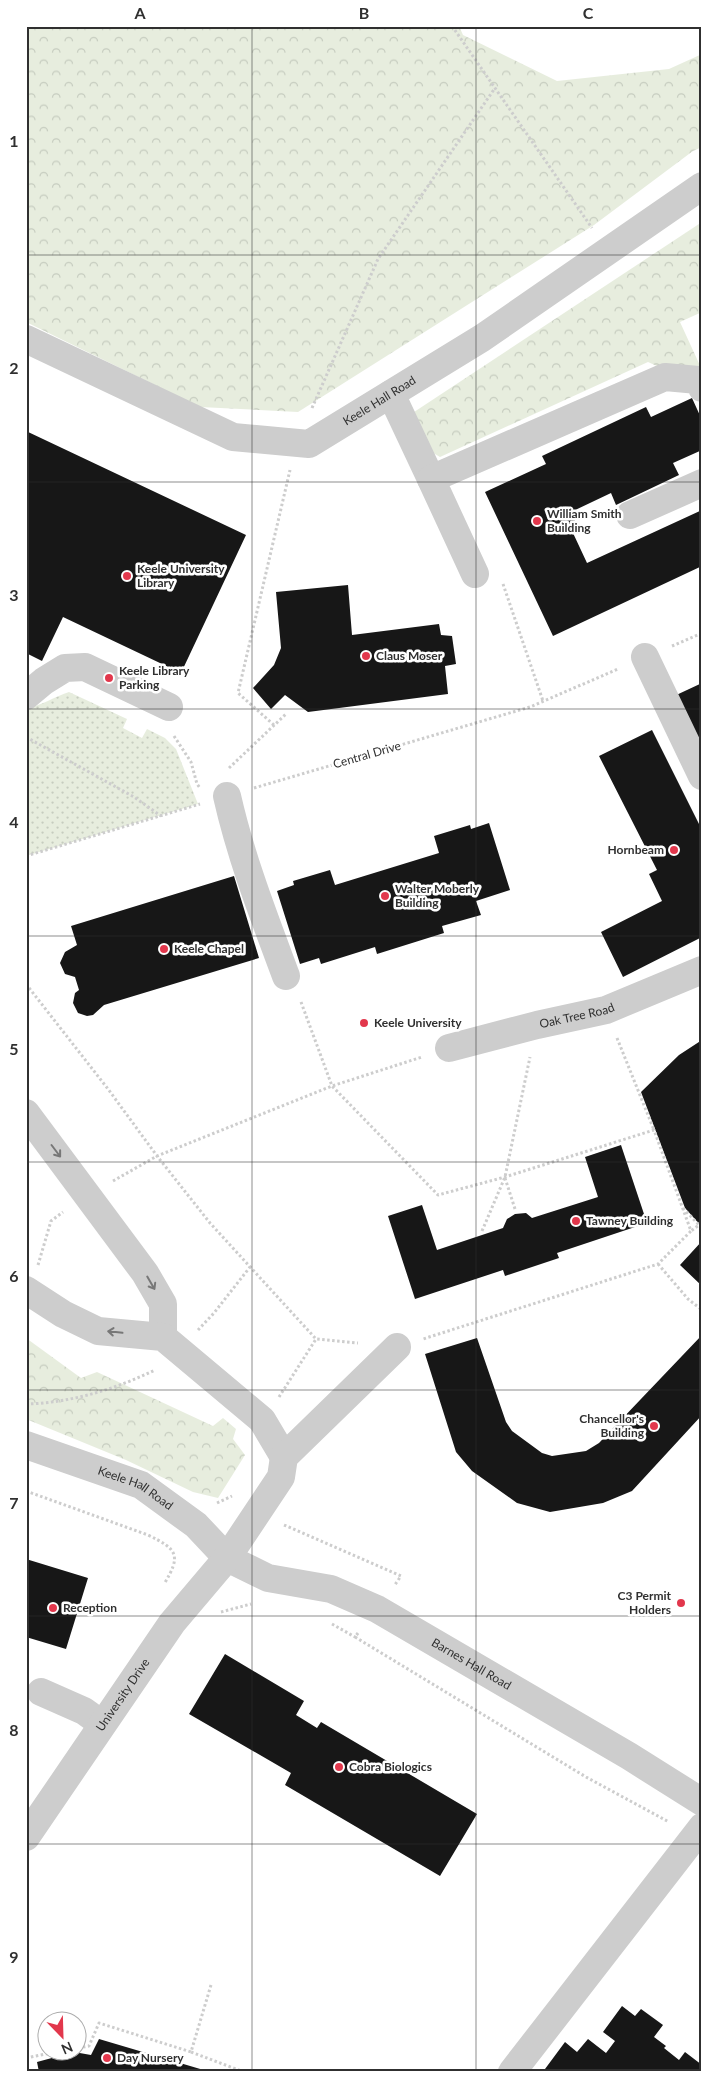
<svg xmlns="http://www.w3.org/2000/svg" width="728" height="2098" font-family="Lato,sans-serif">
<defs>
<pattern id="grass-dots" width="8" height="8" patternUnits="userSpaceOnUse" patternTransform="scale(1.25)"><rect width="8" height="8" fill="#e7edde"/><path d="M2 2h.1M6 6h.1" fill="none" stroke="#c6ccbf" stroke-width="1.8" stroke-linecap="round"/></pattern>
<pattern id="forest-crowns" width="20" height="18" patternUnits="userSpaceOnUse" patternTransform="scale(1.25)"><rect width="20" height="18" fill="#e7edde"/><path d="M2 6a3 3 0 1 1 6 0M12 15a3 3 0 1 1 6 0" fill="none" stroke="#c6ccbf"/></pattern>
</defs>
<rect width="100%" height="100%" fill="#fff"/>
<path fill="url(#grass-dots)" d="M69,692L127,719L123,728L142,738L147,729L165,738L176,749L198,804L26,856V709C42,705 54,697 69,692Z"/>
<path fill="url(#forest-crowns)" d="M26,26H459L463,35L557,81L669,69L702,54V147L693,151L594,225L298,412L200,407L26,322Z
M702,222V312L680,322L702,370L686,379L648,362L440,457L418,444L408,416Z
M26,1338L81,1378L97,1372L213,1426L223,1418L236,1429L233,1439L245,1455L218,1498L193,1492L126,1460L26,1419Z"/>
<path fill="#171717" d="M692,398L702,420V450L673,463L679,475L616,505L611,493L571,512L579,530L573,533L587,563L702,510V566L553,636L485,492L546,464L542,456L646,407L651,417Z
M26,431L246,535L181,673L63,617L42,661L26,653Z
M348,585L352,635L439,624L441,635L452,636L456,664L445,666L448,694L308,712L285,695L271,709L253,688L274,665L281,648L276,592Z
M702,683V739L694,743L672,697Z
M652,730L702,830V937L623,977L601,932L662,901L649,874L657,870L599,756Z
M489,823L510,890L476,901L481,915L442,926L444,933L377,954L375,947L321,964L319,958L300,964L277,891L294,885L293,881L330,870L335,885L439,853L434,836L470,825L471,829Z
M234,876L259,958L104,1005L93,1015L87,1016L78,1013L73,1003L75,993L79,990L75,977L65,974L60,963L65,952L77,945L71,926Z
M702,1040V1227L685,1208L641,1092L679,1055Z
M621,1145L647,1223L557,1253L559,1258L505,1276L503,1270L415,1299L388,1216L422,1205L437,1250L503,1228L507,1219L515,1214L526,1213L532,1218L598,1197L585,1157Z
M702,1241V1286L680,1265Z
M702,1335V1415L632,1491L603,1503L550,1512L517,1503L472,1471L456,1452L425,1354L477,1338L506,1422L512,1431L542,1453L552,1456L586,1451L599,1443Z
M26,1559L88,1578L66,1649L26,1637Z
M225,1654L304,1701L296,1715L317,1728L321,1722L477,1814L440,1876L285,1785L291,1773L189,1714Z
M622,2006L635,2016L641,2009L663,2025L654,2037L666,2046L664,2048L679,2060L685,2052L702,2065V2072H549L545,2069L565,2042L577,2052L588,2039L606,2053L615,2041L603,2032Z
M99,2039L207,2071V2072H39L37,2062L74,2052L91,2055Z"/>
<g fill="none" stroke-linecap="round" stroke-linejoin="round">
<path stroke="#cdcdcd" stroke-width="3" stroke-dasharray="2.5 2.5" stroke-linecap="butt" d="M452,26L592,228
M312,408L378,259L495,88
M503,584L543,701
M672,646L702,633
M274,725L238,693L290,470
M174,736L191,762L197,784L200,788
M26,737L134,797L161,816
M229,768L286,714
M254,788L530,707L618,669
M26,856L200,804
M26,984L108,1089L157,1156L210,1223L316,1339L358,1343
M301,1002L332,1086L438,1195L505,1177L654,1130L691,1231L658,1264L423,1339
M617,1038L654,1130
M505,1178L515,1209
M113,1181L157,1156L332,1086L422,1057
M683,1208L699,1225L691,1231
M482,1231L505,1177L530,1057
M658,1264L688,1299L702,1310
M38,1265L51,1221L63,1212
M198,1330L214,1313L250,1267
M279,1397L316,1339
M26,1404C70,1403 116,1389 155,1370
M26,1491L148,1535C177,1549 182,1555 164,1584
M217,1503L232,1496
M284,1525L401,1576L394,1586
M221,1612L251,1604
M332,1624L355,1637
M358,1633L355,1637L586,1777L669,1822
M211,1985L191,2052L244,2072
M78,2048L89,2046L99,2023L191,2052
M26,2058L66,2050"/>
<g stroke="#cdcdcd" stroke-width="28">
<path id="s1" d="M26,339L233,437L309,444L482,338L702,186"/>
<path d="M391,394L431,479"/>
<path d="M630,515L702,483"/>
<path d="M475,574L431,479L665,377L698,380L702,388"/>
<path d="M645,657L702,776"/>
<path d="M26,696L44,681L65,668L85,667L169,707"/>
<path d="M227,796C241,858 264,917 286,976"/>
<path id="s2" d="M449,1048L537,1025L606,1010L702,970"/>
<path d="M26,1113L145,1273L163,1304V1337"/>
<path d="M26,1290L63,1314L98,1331L163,1337L262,1420L284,1457"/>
<path id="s3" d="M26,1445L141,1485L196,1525L227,1558L268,1578L331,1589L377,1609L629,1756L702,1802"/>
<path d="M41,1692L84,1711L102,1724"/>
<path id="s4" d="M26,1837L172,1623L227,1558L281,1477L284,1457L397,1347"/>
<path d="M512,2072L702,1827"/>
</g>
</g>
<defs><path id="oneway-shaft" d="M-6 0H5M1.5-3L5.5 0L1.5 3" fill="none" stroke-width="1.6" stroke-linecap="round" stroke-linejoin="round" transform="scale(1.25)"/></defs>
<g stroke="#777">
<use href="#oneway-shaft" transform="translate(56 1151) rotate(53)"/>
<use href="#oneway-shaft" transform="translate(151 1283) rotate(60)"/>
<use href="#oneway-shaft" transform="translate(115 1332) rotate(-174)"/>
</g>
<path fill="none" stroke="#303030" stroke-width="1" stroke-opacity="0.55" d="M252,26V2072M476,26V2072M26,255H702M26,482H702M26,709H702M26,936H702M26,1162H702M26,1390H702M26,1616H702M26,1844H702"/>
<g fill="#e2374c" stroke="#fff" stroke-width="2">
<circle cx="537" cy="521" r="5"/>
<circle cx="127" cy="576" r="5"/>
<circle cx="366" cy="656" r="5"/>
<circle cx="109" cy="678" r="5"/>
<circle cx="674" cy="850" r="5"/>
<circle cx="385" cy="896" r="5"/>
<circle cx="164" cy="949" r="5"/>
<circle cx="364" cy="1023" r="5"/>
<circle cx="576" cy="1221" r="5"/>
<circle cx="654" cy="1426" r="5"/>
<circle cx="681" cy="1603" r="5"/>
<circle cx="53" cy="1608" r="5"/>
<circle cx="339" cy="1767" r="5"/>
<circle cx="107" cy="2058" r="5"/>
</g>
<g text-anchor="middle" stroke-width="5" stroke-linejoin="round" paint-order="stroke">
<g font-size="12" fill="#303030" stroke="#fff">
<text dy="4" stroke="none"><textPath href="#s1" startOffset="388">Keele Hall Road</textPath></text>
<text transform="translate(367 755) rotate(-16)" y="4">Central Drive</text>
<text dy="4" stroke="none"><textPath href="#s2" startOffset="132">Oak Tree Road</textPath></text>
<text dy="4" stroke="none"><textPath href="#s3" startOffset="118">Keele Hall Road</textPath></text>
<text dy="4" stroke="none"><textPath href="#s3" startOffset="504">Barnes Hall Road</textPath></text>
<text dy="4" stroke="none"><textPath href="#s4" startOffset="172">University Drive</textPath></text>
</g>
<g font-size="12" font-weight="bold" fill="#303030" stroke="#fff" text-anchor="start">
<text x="547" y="518">William Smith<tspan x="547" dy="14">Building</tspan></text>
<text x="137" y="573">Keele University<tspan x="137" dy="14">Library</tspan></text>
<text x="376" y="660">Claus Moser</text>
<text x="119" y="675">Keele Library<tspan x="119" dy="14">Parking</tspan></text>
<text x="664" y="854" text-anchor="end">Hornbeam</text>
<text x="395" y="893">Walter Moberly<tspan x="395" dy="14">Building</tspan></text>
<text x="174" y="953">Keele Chapel</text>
<text x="374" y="1027">Keele University</text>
<text x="586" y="1225">Tawney Building</text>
<text x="644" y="1423" text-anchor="end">Chancellor's<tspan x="644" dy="14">Building</tspan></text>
<text x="671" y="1600" text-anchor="end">C3 Permit<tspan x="671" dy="14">Holders</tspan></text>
<text x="63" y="1612">Reception</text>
<text x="349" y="1771">Cobra Biologics</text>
<text x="117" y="2062">Day Nursery</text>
</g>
</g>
<rect width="728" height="2098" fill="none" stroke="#ffffff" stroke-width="55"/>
<g transform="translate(62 2036) rotate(157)"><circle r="24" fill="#ffffff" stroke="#acacac"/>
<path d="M0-4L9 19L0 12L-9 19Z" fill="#e2374c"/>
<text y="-8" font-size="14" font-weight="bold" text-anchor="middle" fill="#303030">N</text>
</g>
<rect x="28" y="28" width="672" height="2042" fill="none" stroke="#303030" stroke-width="2"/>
<g font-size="16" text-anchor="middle" font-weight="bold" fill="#303030">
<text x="140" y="19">A</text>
<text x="364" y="19">B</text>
<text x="588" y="19">C</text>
<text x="14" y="147">1</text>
<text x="14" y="374">2</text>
<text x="14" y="601">3</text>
<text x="14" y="828">4</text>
<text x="14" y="1055">5</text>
<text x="14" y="1282">6</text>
<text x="14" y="1509">7</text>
<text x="14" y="1736">8</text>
<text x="14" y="1963">9</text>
</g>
</svg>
